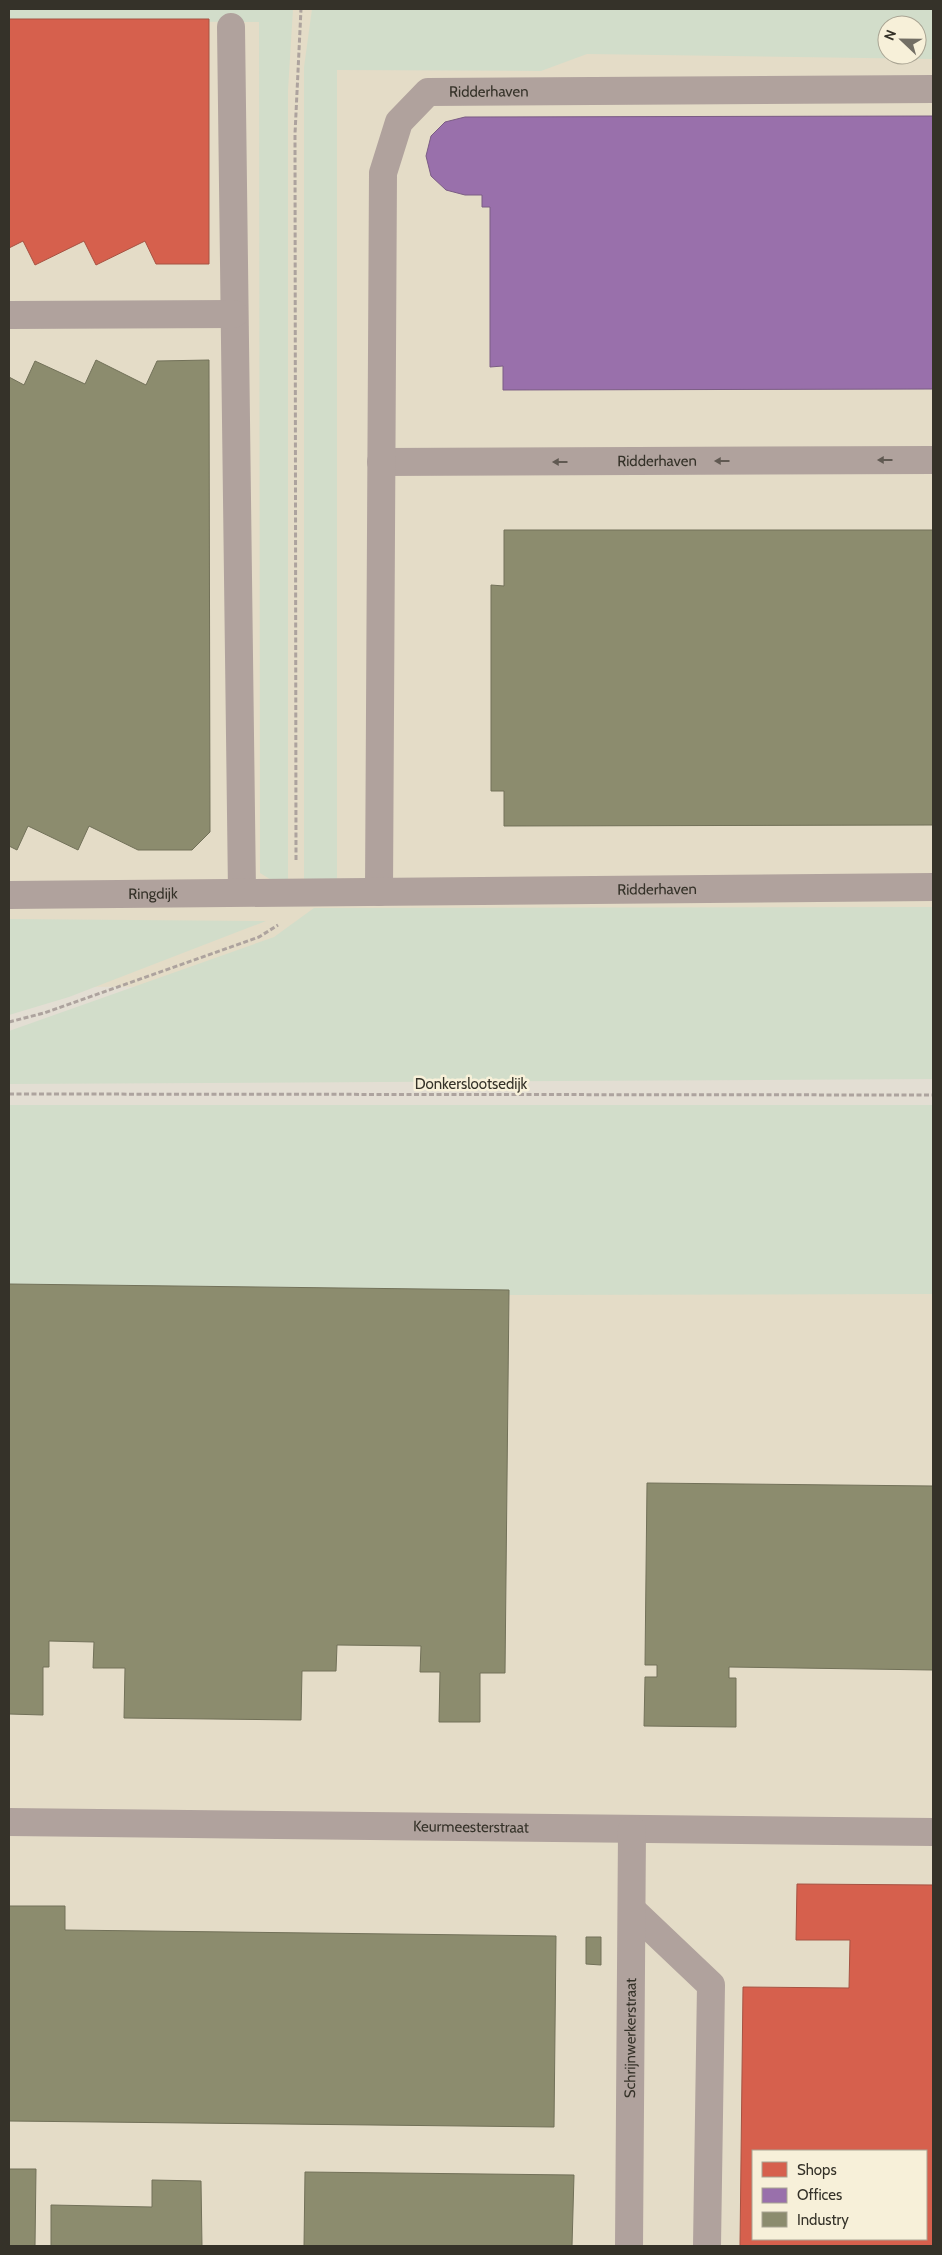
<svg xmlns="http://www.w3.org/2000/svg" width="942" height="2255" font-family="Cabin,sans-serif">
<rect width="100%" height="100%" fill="#e3ded3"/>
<path fill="#e4dcc7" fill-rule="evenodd" d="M9,9H933V985L9,987ZM887,25H917V55H887Z
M9,1186L933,1192V2246H9ZM753,2151H926V2239H753Z"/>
<path fill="#d2ddca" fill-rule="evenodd" d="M9,9H293L288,90V880L273,881L260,873L259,22L9,21Z
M312,9H933V59L587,54L541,71L337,70V880H304V67ZM887,25H917V55H887Z
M933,907V1079L9,1084V1031L274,937L314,908Z
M9,919L266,921L69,997L9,1015Z
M9,1105H933V1294L507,1295L506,1292L9,1285Z"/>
<path fill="#d6604d" stroke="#a65242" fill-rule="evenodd" d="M9,19H209V264H156L145,241L96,265L84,241L35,265L23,241L9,248Z
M797,1884L933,1885V2246H740L743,1987L849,1988L850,1940H796ZM753,2151H926V2239H753Z"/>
<path fill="#9970ab" stroke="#7b5d84" d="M933,116V389L503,390V366L490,367V207H482V195H465L446,190L431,176L426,156L431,136L445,122L465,117Z"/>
<path fill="#8c8c6e" stroke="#727159" d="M96,360L146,385L157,361L209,360L210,832L192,850H138L89,826L78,850L28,826L17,850L9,846V377L24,385L35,361L85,384Z
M504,530H933V825L504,826V791H491V585L504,586Z
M9,1284L509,1290L505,1673H480V1722H439L440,1672H420L421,1646L337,1645L336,1671H302L301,1720L124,1718L125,1668H93L94,1642L49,1641V1667H43V1715L9,1714Z
M647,1483L933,1486V1670L729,1667V1678H736V1727L644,1726L645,1677H657V1665H645Z
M9,1906H65V1930L556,1936L554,2127L9,2121Z
M586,1937H601V1965L586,1964Z
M9,2169H36L35,2246H9Z
M305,2172L574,2175L572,2246H304Z
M152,2180L201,2181L202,2246H51V2205L152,2207Z"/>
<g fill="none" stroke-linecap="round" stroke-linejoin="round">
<path stroke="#ada39e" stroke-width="3" stroke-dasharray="5 2.5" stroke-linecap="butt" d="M296,860L295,134L301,9
M9,1022L44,1013L259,937L278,925
M9,1094L933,1095"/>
<g stroke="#b0a29d" stroke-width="28">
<path d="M231,27L242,892"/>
<path d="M9,315L234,314"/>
<path id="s1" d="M381,462L933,460"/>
<path id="s2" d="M379,892L383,173L399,122L428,92L933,89"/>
<path id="s3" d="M9,895L933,887"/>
<path id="s4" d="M9,1822L933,1832"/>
<path d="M632,1910L711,1985L707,2246"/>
<path id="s5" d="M629,2246L632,1830"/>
</g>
</g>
<defs><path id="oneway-solid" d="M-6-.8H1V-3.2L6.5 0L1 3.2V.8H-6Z" transform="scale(1.25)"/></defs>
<g fill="#605952">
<use href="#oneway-solid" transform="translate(885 460) rotate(180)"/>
<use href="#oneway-solid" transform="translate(722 461) rotate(180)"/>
<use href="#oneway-solid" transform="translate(560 462) rotate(180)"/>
</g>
<g text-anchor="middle" stroke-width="5" stroke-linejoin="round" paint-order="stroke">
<g font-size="15" fill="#353229" stroke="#f7f0d9">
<text dy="5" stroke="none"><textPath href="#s2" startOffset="875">Ridderhaven</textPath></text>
<text dy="5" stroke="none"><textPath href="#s1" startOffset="276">Ridderhaven</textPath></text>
<text dy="5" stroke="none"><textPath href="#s3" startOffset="648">Ridderhaven</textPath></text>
<text dy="5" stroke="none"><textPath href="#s3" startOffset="144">Ringdijk</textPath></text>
<text x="471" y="1089">Donkerslootsedijk</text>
<text dy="5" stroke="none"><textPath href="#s4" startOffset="462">Keurmeesterstraat</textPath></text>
<text dy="5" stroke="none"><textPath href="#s5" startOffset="208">Schrijnwerkerstraat</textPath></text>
</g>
</g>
<rect width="942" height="2255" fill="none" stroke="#353229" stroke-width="20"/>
<rect x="752" y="2150" width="175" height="90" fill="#f7f0d9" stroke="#a9a493"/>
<rect x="762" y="2162" width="25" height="15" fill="#d6604d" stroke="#a9a493"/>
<text x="797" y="2175" font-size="15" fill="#353229">Shops</text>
<rect x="762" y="2188" width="25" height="15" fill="#9970ab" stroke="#a9a493"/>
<text x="797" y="2200" font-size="15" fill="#353229">Offices</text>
<rect x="762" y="2212" width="25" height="15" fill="#8c8c6e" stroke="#a9a493"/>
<text x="797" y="2225" font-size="15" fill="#353229">Industry</text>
<g transform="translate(902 40) rotate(292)"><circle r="24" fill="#f7f0d9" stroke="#a9a493"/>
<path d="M0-4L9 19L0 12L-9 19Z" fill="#726e64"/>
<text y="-8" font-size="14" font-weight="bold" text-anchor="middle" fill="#353229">N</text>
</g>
</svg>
